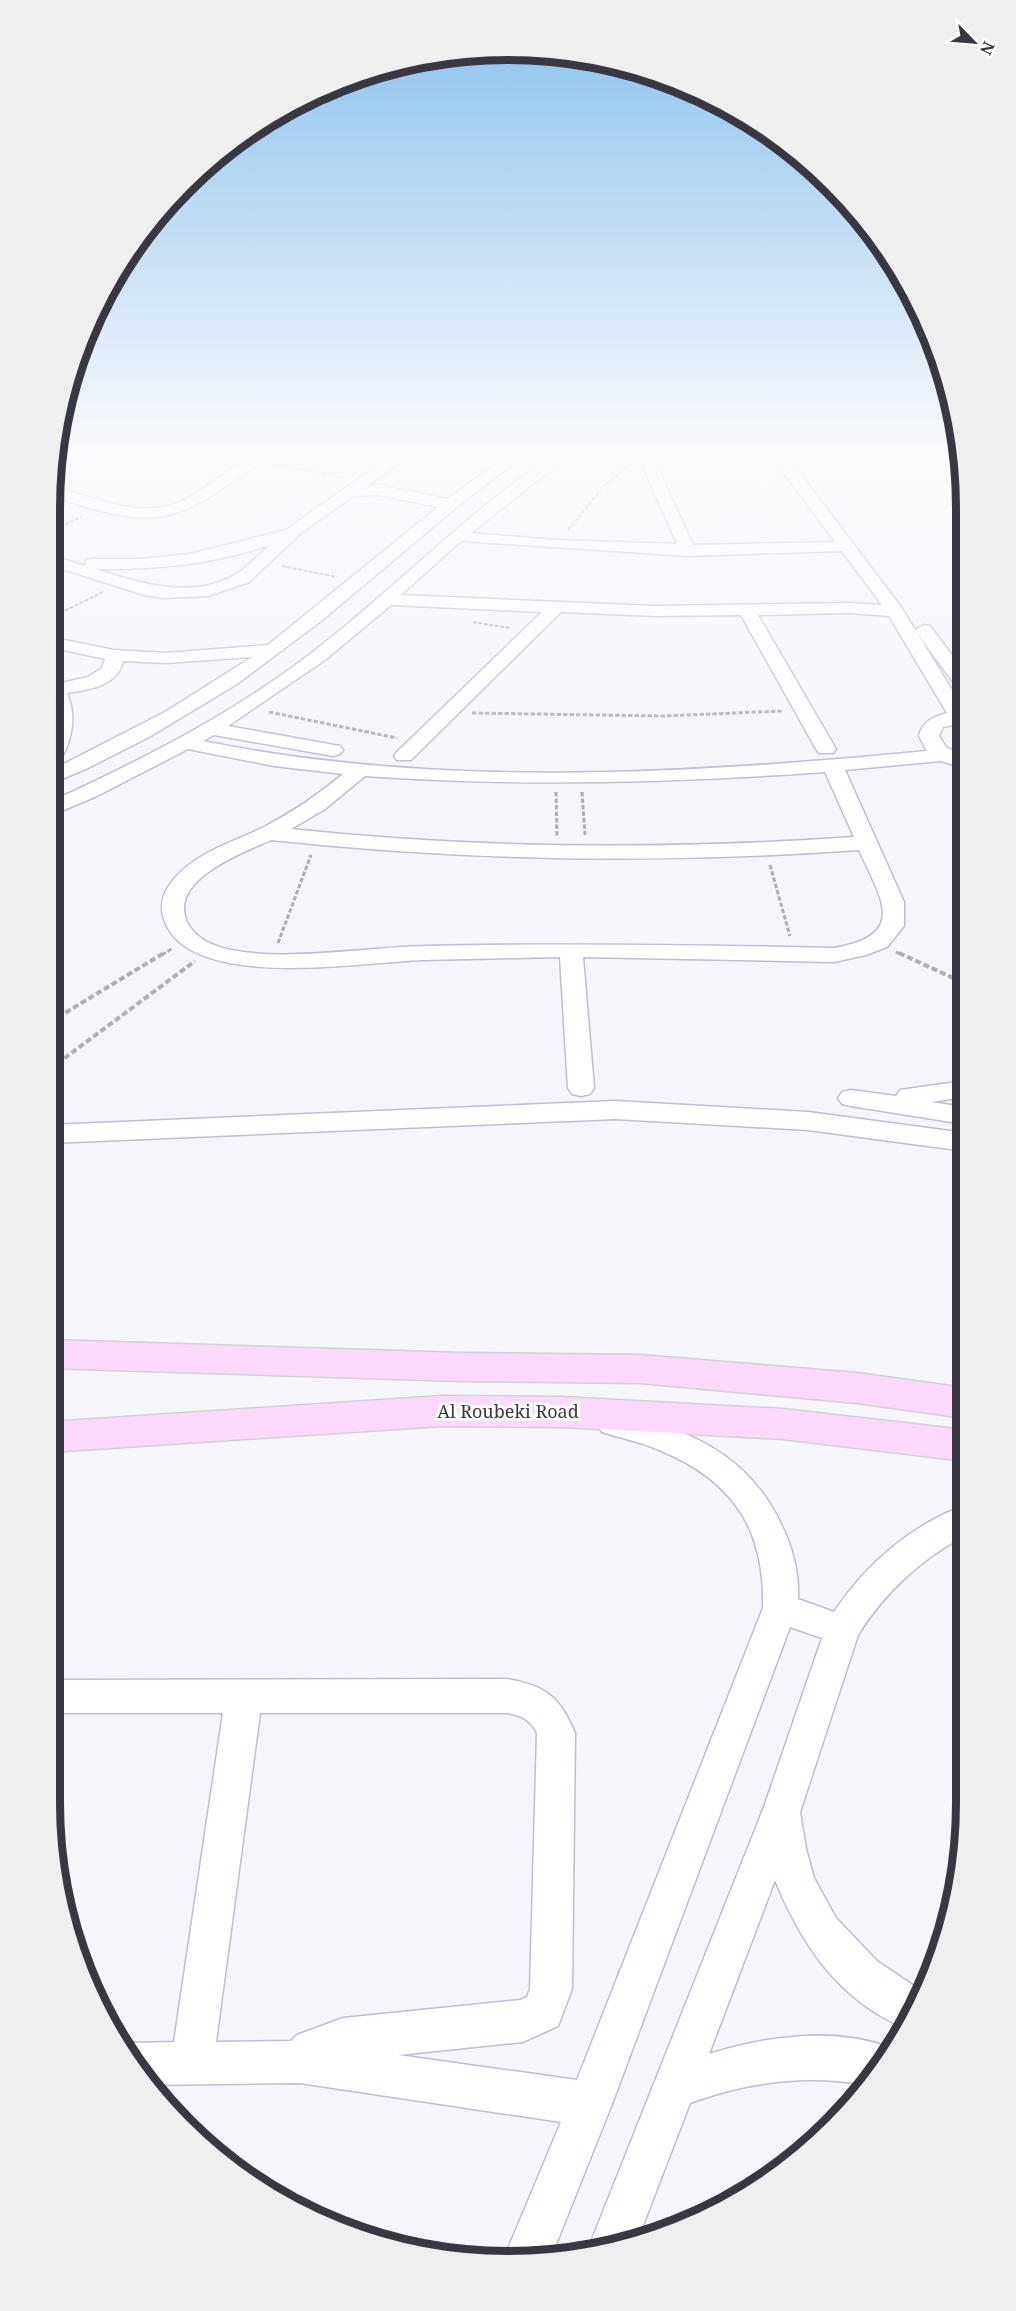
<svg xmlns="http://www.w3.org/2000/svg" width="1016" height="2311" font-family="'Noto Serif',serif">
<rect width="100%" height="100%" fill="#f6f5fb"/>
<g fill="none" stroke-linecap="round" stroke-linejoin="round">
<g stroke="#c0bbd7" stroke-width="3">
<path id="minor" d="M251,455H269C260,466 244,474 232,482C162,534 128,520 51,496L53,487C99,498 144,523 190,497C212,484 231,468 251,455Z
M392,455H409L368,486L378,485L448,499L508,455H525L463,502L321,621L237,684L149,737L88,768L50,784V771L165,712L252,657L166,663L123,661C118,686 88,690 67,693C77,716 72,740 60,761L57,765L50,767V742L53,720L50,676L57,677L61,683L88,677L102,668L105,659L50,647V637L114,650L166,653L268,645L438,507L378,495L353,496L300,534L249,582L208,596L163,598L144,595L50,565V555L85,566L86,560L92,559H141L190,554L286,530ZM270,545C259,554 248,568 235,575C191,600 140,583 95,569C155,570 214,564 270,545Z
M553,455H570L471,533L554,540L677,544L638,455H652L693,545L835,542L771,455H786L901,607L915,630L924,625L930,626L963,670V688L956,686L917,633L963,708V723L943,727L939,736L946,747L963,756V768L941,761L845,770L904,902V926L887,947L866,955L834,962L583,957L594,1088L590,1094L581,1096L572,1094L568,1088L560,957C514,958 469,959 423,960C363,962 195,991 166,924C158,907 162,893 174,879C197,852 234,842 264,827C293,812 319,794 343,774L274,766L188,749L97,796L50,816V802C142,760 233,714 314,651C396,588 466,513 553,455ZM461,541L688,556L842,551L882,605L850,603L655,606L401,595ZM391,605L542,612L397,752L394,756L397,760H411L561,612L655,616L741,615L816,749L819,753H833L836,749L758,615L850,613L889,616L947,713C933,717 922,722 919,736L927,751C689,774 439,789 203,741L214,735L333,756L340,754L343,750L340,746L228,726L325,660ZM825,772L854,837C666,850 479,849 291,829L325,809L365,776C519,787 672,783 825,772ZM271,840C467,861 662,864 859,850C881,899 909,935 834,948C698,945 562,943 426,946C367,947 278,963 223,948C208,944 194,936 187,922C168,880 242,853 271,840Z
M964,1081V1097L931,1102L964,1107V1124L851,1106L842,1104L838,1098L842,1092L851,1090L896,1096L900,1090Z
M616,1101L808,1112L965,1133V1151L808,1130L616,1119L50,1143V1125Z
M613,1411C686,1429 747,1452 781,1524C793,1548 799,1572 798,1599L834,1612C865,1565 912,1524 966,1505V1535C922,1558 884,1593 858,1635L800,1812L806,1849L814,1878L836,1918L877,1961L923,1992L907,2029C839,2001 801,1944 775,1880L709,2054C766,2036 836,2026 893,2049L867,2085C807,2074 747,2082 690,2103L637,2241L591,2252L589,2247L764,1807L822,1638L790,1627L612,2104L551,2257L505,2256L561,2122L300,2083L149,2085L122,2047L133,2043L174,2042L223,1713H50V1680L507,1679C545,1685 560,1697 575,1733L572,1989L558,2026L523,2042L398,2055L577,2080L763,1608C765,1529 733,1480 659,1450C641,1442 621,1438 602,1432L597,1423L602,1414ZM260,1713H507C521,1715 531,1720 537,1733L530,1989L527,1997L520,2000L343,2018L297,2035L291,2041L216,2042Z"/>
</g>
<g stroke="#d3d3d5" stroke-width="3">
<path id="major" d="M50,1340L461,1353L640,1355L857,1373L965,1388V1418L857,1403L640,1383L461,1381L50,1368Z
M442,1396L562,1397L783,1409L965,1430V1461L783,1439L562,1427L442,1426L50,1452V1422Z"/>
</g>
<path stroke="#afaeb5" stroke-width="2" stroke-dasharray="4 1.5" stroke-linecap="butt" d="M274,464L343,477
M568,530L603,487L631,464
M50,531L82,517
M282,566L336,577
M50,618L103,592
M473,622L510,628"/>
<path stroke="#afaeb5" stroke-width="3" stroke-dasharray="4.5 2" stroke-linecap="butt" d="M269,712L397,738
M472,713L663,716L782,711
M556,792L557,836
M582,792L585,835
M770,865L790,936
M278,943L311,855
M896,952L902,955
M162,955L173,948"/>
<path stroke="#afaeb5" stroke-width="4" stroke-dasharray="6 3" stroke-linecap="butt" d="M899,953L964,983
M50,1022L164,953
M50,1069L195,961"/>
<use href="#minor" fill="#fff" fill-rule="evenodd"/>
<use href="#major" fill="#fdd9fd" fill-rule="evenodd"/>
</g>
<linearGradient id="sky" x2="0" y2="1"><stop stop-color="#87c0eb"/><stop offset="0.58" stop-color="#fbfafd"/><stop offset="1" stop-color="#fbfafd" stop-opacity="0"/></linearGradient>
<rect width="1016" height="779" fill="url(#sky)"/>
<g text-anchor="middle" stroke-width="6" stroke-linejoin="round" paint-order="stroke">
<g font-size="18" fill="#393742" stroke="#fff">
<text x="508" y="1418">Al Roubeki Road</text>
</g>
</g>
<path d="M0 0H1016V2311H0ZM508 60H508A448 448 0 0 1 956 508V1803A448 448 0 0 1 508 2251H508A448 448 0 0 1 60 1803V508A448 448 0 0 1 508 60Z" fill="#efeff0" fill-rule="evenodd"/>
<path fill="none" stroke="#393742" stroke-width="8" d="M508 60H508A448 448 0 0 1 956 508V1803A448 448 0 0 1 508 2251H508A448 448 0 0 1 60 1803V508A448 448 0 0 1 508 60Z"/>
<g transform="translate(974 42) rotate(115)" stroke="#ffffff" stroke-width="4.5" paint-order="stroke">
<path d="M0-4.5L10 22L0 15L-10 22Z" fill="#393742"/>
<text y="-9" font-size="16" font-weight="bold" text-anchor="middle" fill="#393742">N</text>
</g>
</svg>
